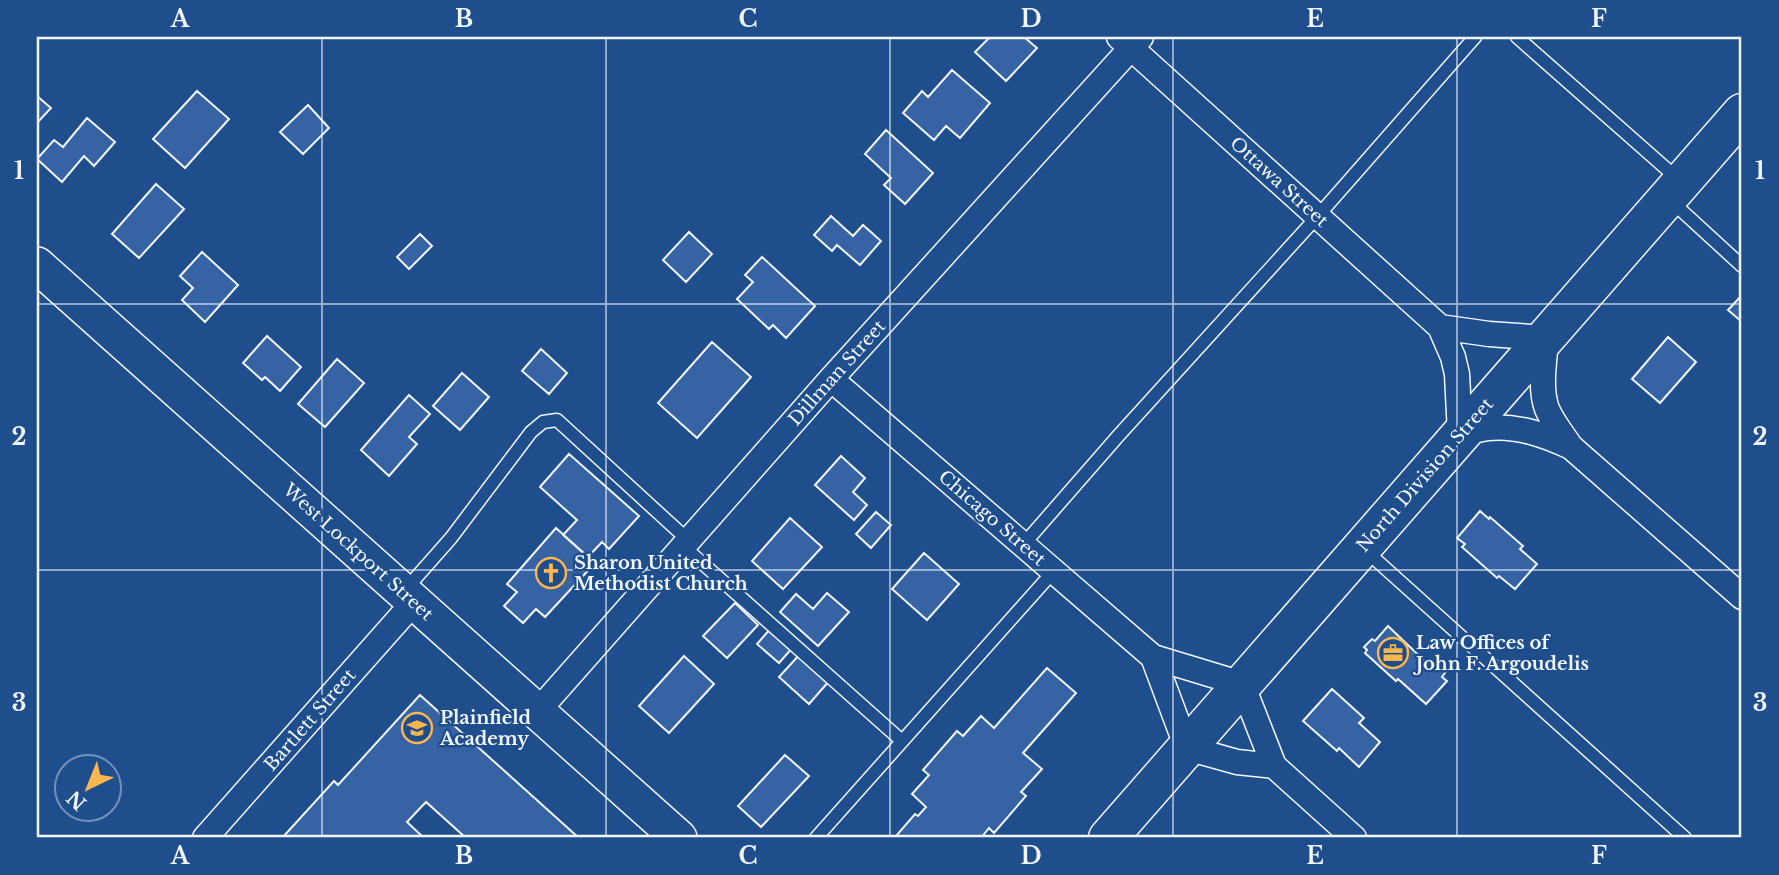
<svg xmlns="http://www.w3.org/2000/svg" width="1779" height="875" font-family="'Libre Baskerville',serif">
<rect width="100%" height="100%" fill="#1f4e8c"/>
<path fill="#3563a3" stroke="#f2f6ff" stroke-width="2" d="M990,37H1024L1037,48L1006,81L975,52Z
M952,70L990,103L960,138L946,126L934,140L903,113L922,91L928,97Z
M197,91L229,119L185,168L153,139Z
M37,96L51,108L37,123Z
M308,105L329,128L303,154L280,132Z
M87,118L115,142L94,166L84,156L62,182L37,159L54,140L63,147Z
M886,130L933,173L905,204L884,185L891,178L865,154Z
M156,184L184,209L139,258L112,234Z
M831,216L853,236L863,225L881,241L860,265L837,245L832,251L814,235Z
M689,232L712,254L686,282L663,260Z
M420,234L432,246L409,269L397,257Z
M202,252L238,285L205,322L182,300L193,288L180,276Z
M762,257L815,306L786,338L773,325L769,329L737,299L753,282L745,275Z
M1742,295V322L1728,310Z
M267,336L301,367L280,391L265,377L262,380L243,363Z
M1668,337L1696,362L1660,403L1632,379Z
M712,342L751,377L697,438L658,403Z
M541,349L567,373L549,394L522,371Z
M337,359L364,383L325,427L298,404Z
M462,373L489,397L460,430L433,406Z
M409,395L430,414L409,437L417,444L389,476L361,450Z
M569,454L639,516L609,549L602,542L588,557L563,535L577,520L540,487Z
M841,456L865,478L853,492L867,505L854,520L815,485Z
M1480,511L1489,519L1490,517L1523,546L1520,549L1537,564L1515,589L1499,576L1497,578L1462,547L1465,544L1457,538Z
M876,512L891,525L871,548L856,534Z
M790,518L822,547L783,589L752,561Z
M556,528L595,563L545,617L536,609L523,623L504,606L517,592L507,584Z
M924,553L959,584L927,620L892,589Z
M827,593L849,612L818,646L780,612L796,594L813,609Z
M735,603L758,625L727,658L703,636Z
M1388,626L1431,667L1436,660L1447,670L1442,677L1447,681L1426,704L1398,679L1396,681L1365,653L1367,650L1364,647L1372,639L1375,641Z
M772,627L794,646L779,663L757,644Z
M801,653L830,680L809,704L779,677Z
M684,656L714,684L669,733L639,706Z
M1047,668L1076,693L1023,753L1042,769L1021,792L1026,796L994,833L989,828L981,838H899L896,836L915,814L918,816L926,807L912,794L929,775L923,770L957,731L963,736L981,716L994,728Z
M1332,689L1364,718L1359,723L1380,742L1359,767L1339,748L1337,751L1303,721Z
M420,695L579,838H466L426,802L407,822L423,837L422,838H282L334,781L338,785Z
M785,755L809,776L761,827L738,806Z"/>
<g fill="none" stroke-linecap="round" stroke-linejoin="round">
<g stroke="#f2f6ff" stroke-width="15">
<path id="service" d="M1517,37L1678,179
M1670,200L1742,266
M1023,545L1119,435L1317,217L1475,37
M683,546L902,741
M1365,550L1685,838
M406,589L451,538L531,432L543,422L557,420L688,540
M816,838L1053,572"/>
</g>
<g stroke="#f2f6ff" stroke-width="27">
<path id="minor" d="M1119,37L1440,327L1453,357L1457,374L1460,434C1469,432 1479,429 1488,428C1517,425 1545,435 1571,447
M1440,327L1489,334L1546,338C1545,360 1539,387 1547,409C1553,423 1563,435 1571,447L1742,597
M831,379L1153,657L1242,684L1274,766L1354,838
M1153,657L1187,748L1237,762L1274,766
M537,712L831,379L1141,37
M205,838L414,602"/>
</g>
<g stroke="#f2f6ff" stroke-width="38">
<path id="secondary" d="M37,265L679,838"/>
</g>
<g stroke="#f2f6ff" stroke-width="41">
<path id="primary" d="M1108,838L1742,113"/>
</g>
<use href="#service" stroke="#1f4e8c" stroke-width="12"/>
<use href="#minor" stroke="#1f4e8c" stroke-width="24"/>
<use href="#secondary" stroke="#1f4e8c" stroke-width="35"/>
<use href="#primary" stroke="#1f4e8c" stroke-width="38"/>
</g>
<path fill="none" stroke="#f2f6ff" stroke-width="2" stroke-opacity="0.55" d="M322,37V838M606,37V838M890,37V838M1173,37V838M1457,37V838M37,304H1742M37,570H1742"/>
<defs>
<g id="church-ring" transform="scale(1.575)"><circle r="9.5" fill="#1f4e8c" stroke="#ffb74d" stroke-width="1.5"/><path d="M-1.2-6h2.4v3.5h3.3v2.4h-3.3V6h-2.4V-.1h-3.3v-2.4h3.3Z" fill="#ffb74d"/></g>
<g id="office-ring" transform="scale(1.575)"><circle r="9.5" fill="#1f4e8c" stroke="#ffb74d" stroke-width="1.5"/><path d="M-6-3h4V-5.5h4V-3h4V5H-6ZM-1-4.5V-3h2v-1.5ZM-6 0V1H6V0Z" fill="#ffb74d"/></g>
<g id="school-ring" transform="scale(1.575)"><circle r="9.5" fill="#1f4e8c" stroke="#ffb74d" stroke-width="1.5"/><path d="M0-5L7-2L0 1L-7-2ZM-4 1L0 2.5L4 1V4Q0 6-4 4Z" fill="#ffb74d"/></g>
</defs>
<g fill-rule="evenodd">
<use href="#church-ring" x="551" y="573"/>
<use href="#office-ring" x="1393" y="653"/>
<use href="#school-ring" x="417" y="728"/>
</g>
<g text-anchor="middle" stroke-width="5" stroke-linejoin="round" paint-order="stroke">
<g font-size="18" fill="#f2f6ff" stroke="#1f4e8c">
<text transform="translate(1279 182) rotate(42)" y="6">Ottawa Street</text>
<text transform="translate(837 373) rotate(-48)" y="6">Dillman Street</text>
<text transform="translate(1425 475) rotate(-49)" y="6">North Division Street</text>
<text transform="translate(992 518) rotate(41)" y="6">Chicago Street</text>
<text transform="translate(358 552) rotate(42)" y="6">West Lockport Street</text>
<text transform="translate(310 720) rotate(-49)" y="6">Bartlett Street</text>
</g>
<g font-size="18" font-weight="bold" fill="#f2f6ff" stroke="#1f4e8c" text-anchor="start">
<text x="574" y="569">Sharon United<tspan x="574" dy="21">Methodist Church</tspan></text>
<text x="1416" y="649">Law Offices of<tspan x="1416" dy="21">John F. Argoudelis</tspan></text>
<text x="440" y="724">Plainfield<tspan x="440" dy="21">Academy</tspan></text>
</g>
</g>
<rect width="1779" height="875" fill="none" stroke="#1f4e8c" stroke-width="77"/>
<g transform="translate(88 788) rotate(223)"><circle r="33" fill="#1f4e8c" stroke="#7391ba" stroke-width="2"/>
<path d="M0-5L12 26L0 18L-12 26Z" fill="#ffb74d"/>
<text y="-10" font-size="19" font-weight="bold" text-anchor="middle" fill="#f2f6ff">N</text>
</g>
<rect x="38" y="38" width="1702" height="798" fill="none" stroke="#f2f6ff" stroke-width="2.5"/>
<g font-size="23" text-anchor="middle" font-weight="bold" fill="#f2f6ff">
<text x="180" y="27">A</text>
<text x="464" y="27">B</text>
<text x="748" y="27">C</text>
<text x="1031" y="27">D</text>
<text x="1315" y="27">E</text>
<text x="1599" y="27">F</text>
<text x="19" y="179">1</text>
<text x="1760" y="179">1</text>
<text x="19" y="445">2</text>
<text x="1760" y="445">2</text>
<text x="19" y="711">3</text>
<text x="1760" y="711">3</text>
<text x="180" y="864">A</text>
<text x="464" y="864">B</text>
<text x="748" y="864">C</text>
<text x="1031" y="864">D</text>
<text x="1315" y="864">E</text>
<text x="1599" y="864">F</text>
</g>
</svg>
